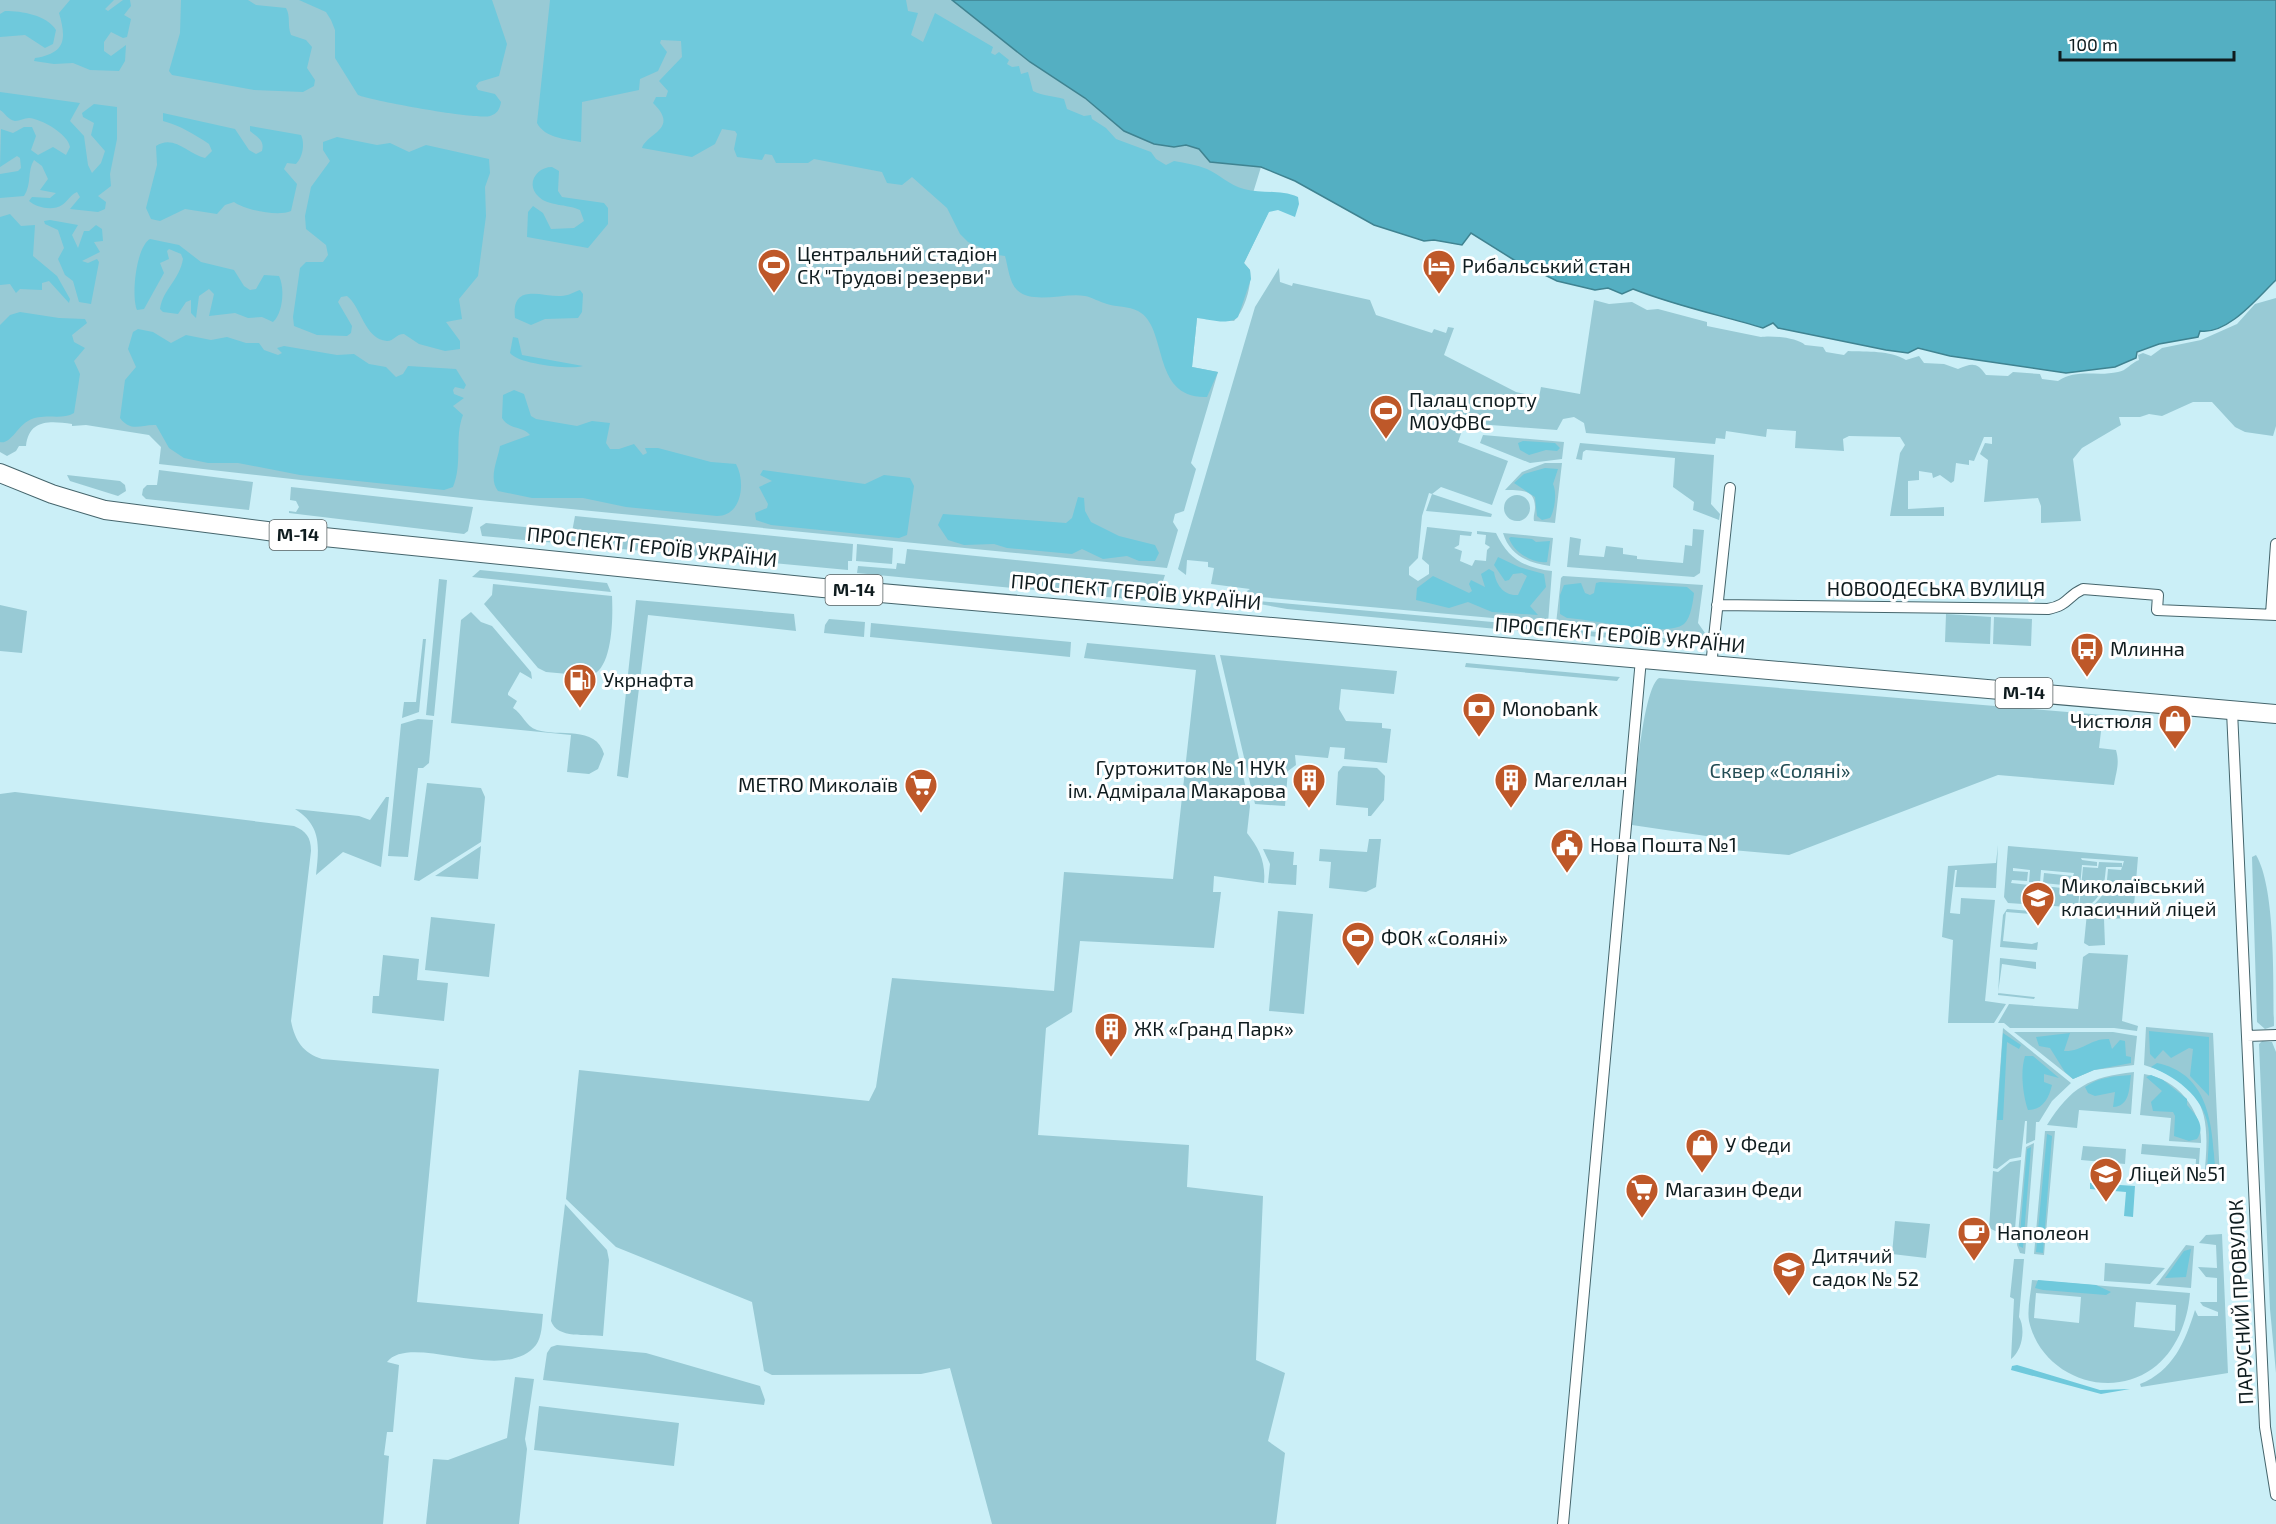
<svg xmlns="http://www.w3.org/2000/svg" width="2276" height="1524" font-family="'Exo 2',sans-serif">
<rect width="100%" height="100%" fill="#cbeff7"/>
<path fill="#98cad5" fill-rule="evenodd" d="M0,0H952L1030,62L1085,98L1124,131L1174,147L1186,145L1199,149L1211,162L1261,167L1249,206L1269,211L1244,263L1250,270C1252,285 1245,310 1234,321L1197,318L1192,367L1218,372L1191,463L1196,469L1184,511L1175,514L1173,522L1178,530L1167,568L480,500L159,464L161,447L149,435L86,425L72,426V424C50,421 29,419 26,446H19L16,451L7,456L0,452Z
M1279,268L1280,282L1292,286L1293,283L1370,300L1376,315L1432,333L1434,329L1446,333L1448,327L1454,328L1444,355L1516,392L1539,397L1541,387L1580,394L1594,300L1609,304L1632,302L1647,310L1658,309L1707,322V326L1761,337C1771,335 1798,338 1805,345L1823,347L1826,352L1844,355L1848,351C1868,352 1889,350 1906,360L1919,356L1924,363L1944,364L1958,369C1972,363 1977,362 1986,375L2008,376L2013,372L2040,374L2042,379L2058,381C2078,368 2096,377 2118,372C2126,371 2131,363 2139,360L2138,355L2143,353L2151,356L2162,348L2201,340L2237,324L2255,304L2276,298V426L2273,436L2245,432L2235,427L2212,402H2193L2162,416L2149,414L2140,417H2119L2121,425L2082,448L2073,459L2081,521L2041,523V506L2038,498L1984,502L1988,460L1980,454L1985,443L1992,444V437H1984L1974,461L1969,460V465L1956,463L1954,481L1951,483L1940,475L1933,478L1932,473L1919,471V480L1908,481V509L1944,507V516H1890L1900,453L1905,445L1900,437L1849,436L1843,439L1844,451L1795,448L1796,431L1767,429L1766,437L1726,431L1725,439L1716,438L1715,444L1586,433L1584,423L1574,417L1563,419L1557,430L1478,424L1467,417L1458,442L1508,461L1492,505L1441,487L1432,494L1492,514L1491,517L1426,511L1432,494L1429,493L1422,516L1418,558L1409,567V575L1418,581L1429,574V565L1422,559L1427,527L1472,532L1471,536L1460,535L1459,545L1454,548L1462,551L1460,561L1472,566L1475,560L1486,561L1487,550L1490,547L1485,544L1486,535L1477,534V531L1496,533C1508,559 1525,568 1552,571L1548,623L1249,596L1247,591L1250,589L1211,584L1214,568L1208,567V562L1187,560L1186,575L1178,569L1255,307Z
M1483,435L1564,442L1562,459L1530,463L1480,443Z
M1580,443L1714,455L1711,504L1720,514L1719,520L1693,510L1694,502L1673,487L1675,458L1586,450L1583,452L1582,460L1576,459Z
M1545,463H1562L1555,523L1534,521C1533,516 1535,513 1535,507C1535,487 1517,491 1505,490L1522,472Z
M159,470L253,482L249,510L146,499L142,495L143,489L147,485H157Z
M67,475L120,481L125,485L126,491L118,496L70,481Z
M291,487L473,507L468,531L464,534L289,513V511L296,512L299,507L296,501L290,500Z
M1504 508a13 13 0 1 1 26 0a13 13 0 1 1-26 0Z
M575,516L853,544L852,561H848V570L482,536L480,527L486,523L572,532Z
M1693,529L1704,530L1700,573L1694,577L1567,567L1570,537L1581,539L1579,555L1604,557L1606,546L1623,548V554L1637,556V559L1683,563L1685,545L1692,546Z
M1503,533L1553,538L1550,566C1529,563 1510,556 1503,533Z
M857,544L893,548L892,564L856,561Z
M907,549L1165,575L1159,593L1149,601L857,573L858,566L896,569L897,563L905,564Z
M480,570L607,583L611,592L472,577Z
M1563,576L1703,585L1698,623L1705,633V638L1556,624L1561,578Z
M439,579L447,580L434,716L426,715Z
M493,584L612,596C613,617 613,665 593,675L592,672L580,670L579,675L546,672L538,668L484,604L492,595Z
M636,600L794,614L796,631L648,615L628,778L617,776Z
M1247,600L1548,627V633H1540L1287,609L1243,601Z
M0,605L27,611L22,653L0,651Z
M471,612L481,622L492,626L531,672L532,679L520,672L508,693V695L517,701L513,708C523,714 525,726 537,730C558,737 596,725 604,754L598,769L589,774L567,772L571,735L451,723L461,620Z
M1946,614L1991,617L1990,644L1945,642Z
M1994,617L2032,619L2031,646L1993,644Z
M829,619L865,622L864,637L824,633L825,625Z
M871,623L1071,642L1070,657L870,637Z
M1554,628L1705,642L1702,646L1554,633Z
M423,639H426L419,712L402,718L404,702H416Z
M1087,643L1215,655L1250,806L1247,833C1259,848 1266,862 1264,883L1214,876L1213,892H1221L1214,948L1080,941L1072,1012L1046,1028L1038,1135L1189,1145L1187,1187L1263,1196L1256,1360L1285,1373L1268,1441L1285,1453L1276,1524H992L950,1368L921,1374L772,1375L764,1371L752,1302L616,1247L566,1199L579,1070L869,1101L876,1087L892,978L1054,991L1064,872L1173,879L1196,670L1084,658Z
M1220,655L1397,671L1394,694L1341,689L1339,709L1346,721L1382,723V728L1391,729L1387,763L1344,759L1345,748L1330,747L1328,758L1295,755L1296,765L1288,771L1285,806L1255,804Z
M1466,663L1620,677L1619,678L1617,681L1465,667Z
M1659,678L2103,715L2099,748L2116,750C2120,764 2116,772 2114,785L1998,775L1789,855L1732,850L1733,840L1632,825C1634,800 1642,689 1659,678Z
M418,719L433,720L429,763L423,768H418L408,857L388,856L401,724Z
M1343,766L1377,768L1385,776L1384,800L1371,816H1368V808L1336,805L1338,772Z
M427,783L481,788L485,797L481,842L419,881L414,880Z
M15,792L294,826C306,831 311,837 311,851L291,1021C295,1041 303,1053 322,1059L439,1069L417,1302L543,1314C542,1323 542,1337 536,1345C504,1385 411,1332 387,1362L399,1365L393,1432H387L384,1455L389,1456L383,1524H0V794Z
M386,797H389L381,867L343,852L316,875C319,847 322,826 295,809L359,816L370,820Z
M1369,839H1381L1376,887L1366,892L1329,888L1331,862L1319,861L1320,849L1367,852Z
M1998,845L1996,888L1955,887L1957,870H1955L1950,913L1960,914L1961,898L1995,900L1985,1001L2006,1004L1994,1023H1948L1953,940L1942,937L1948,866L1996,863Z
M481,846L478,879L435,876Z
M2008,846L2138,857L2133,918L2104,919L2105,945L2089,946L2084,943L2087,913L2106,891L2108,869L2121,870L2124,861L2081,858L2082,860L2097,862V866L2082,865L2078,908L2042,905L2043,886L2072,889L2073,886L2043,883L2044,873L2073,876L2074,873L2041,870L2040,883L2029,882L2030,870L2013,868V871L2028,872L2027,881L2012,880L2011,883L2040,886L2038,905L2008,903L2004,897Z
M1263,849L1294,852L1293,865H1297L1296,885L1268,883L1270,864Z
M2256,855C2276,888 2273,985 2274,1026L2265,1029L2257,1022L2252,857Z
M2099,862L2122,863V867H2106C2104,890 2103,893 2086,909H2079L2083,867L2098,868Z
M2007,909L2042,912V915L2006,912L2003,941L2032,944L2038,942L2037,950L2000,947L2003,915Z
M1278,911L1313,914L1304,1014L1269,1011Z
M431,917L495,924L489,977L425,970Z
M2089,953L2128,955L2122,1021L2138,1026L2137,1031L2114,1028H2010L2004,1023H1998L2009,1004L2078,1009L2083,957Z
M383,955L419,959L417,980L448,983L444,1021L372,1013L373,996H379Z
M2000,958L2036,962V969L2002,964L1998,993L2035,997L2034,999L1998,995Z
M2146,1027L2213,1033L2220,1180L2204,1179C2210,1119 2210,1085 2144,1065Z
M2003,1028L2071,1083L2052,1101L2039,1122H2036L2035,1140L2026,1144L2027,1121H2025L2021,1157L2010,1159L1997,1169L1993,1168Z
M2014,1032H2113L2137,1036L2134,1065L2094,1070L2073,1079Z
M2262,1041L2272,1042L2276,1052V1373L2270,1309L2259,1044Z
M2134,1072L2131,1114L2079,1110L2077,1128L2047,1125C2071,1087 2089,1077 2134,1072Z
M2144,1074C2178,1079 2202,1110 2201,1143L2169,1141L2171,1118L2140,1115Z
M2045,1131H2055L2044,1255L2034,1254Z
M2034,1143L2025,1254L2020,1253L2017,1245L2026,1147Z
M2142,1144L2200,1148L2198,1178H2195L2196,1159L2141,1154Z
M2083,1146L2126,1149L2125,1164L2081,1160Z
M2021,1160L2014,1240L1989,1228L1993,1171L1998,1172L2010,1162Z
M565,1204L607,1250L609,1260L603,1336C587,1334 557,1339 551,1321Z
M1895,1221L1930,1224L1926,1258L1892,1254Z
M2222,1234L2228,1373L2141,1387L2140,1384C2173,1371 2185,1342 2195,1310L2198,1316H2218V1312L2203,1306L2200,1302H2217V1278L2206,1277L2198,1267L2217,1268L2216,1245L2199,1243L2206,1235Z
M2186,1245L2194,1246L2191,1288L2156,1285Z
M2014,1259H2024L2019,1317C2026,1329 2022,1351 2011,1359L2014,1299L2010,1297Z
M2105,1263L2165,1268L2150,1284L2104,1281Z
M2032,1280L2190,1293C2188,1321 2176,1352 2152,1369C2107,1401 2041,1375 2029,1321C2027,1308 2031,1293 2032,1280ZM2036,1293L2081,1297L2079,1323L2034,1318ZM2136,1302L2176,1305L2175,1331L2134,1327Z
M557,1345L646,1353L760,1386L765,1400L764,1405L543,1380L547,1353L551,1347Z
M515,1377L534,1379L525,1439L527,1449L519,1524H426L433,1459L448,1460L507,1438Z
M539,1406L679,1423L674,1466L534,1450Z"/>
<path fill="#6fc9dc" d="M70,0H114L105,9L108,11L123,0H130L131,6L124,15L131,19L127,37L123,38L111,32L104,42V51L111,56L126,45L125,61L119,71L90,70L73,63L54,64L34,61L35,58C65,53 67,40 59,13Z
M181,0H248L256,5L286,8C291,17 287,25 291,35L306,40L312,47L307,68L315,80L314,86L303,92L254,90L172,75L169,71L180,33Z
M299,0H492L507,44L499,76L479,82L476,86L478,90L495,94L501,102C500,109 497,114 490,116C477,120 373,101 358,95L335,58V30L331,20L326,12Z
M550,0H906L908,11L918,13L911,35L923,42L935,13L993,47L991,53L995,55L999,52L1009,60L1007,64L1012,67L1019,66L1021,74L1028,72L1033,91C1043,96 1054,96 1064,99L1067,109L1084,116L1091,115L1092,119L1106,128L1116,139L1151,152L1156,159L1166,165L1174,161C1185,163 1197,165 1207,169C1219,174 1229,185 1244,189C1261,194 1280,189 1298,197L1299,204L1295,217L1278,210L1269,212L1244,263L1250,270L1251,279L1238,317C1228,326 1209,319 1197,318L1192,367L1218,372L1207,397C1150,399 1169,327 1138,311C1129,306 1116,307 1107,304C1099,302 1092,297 1085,296C1066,292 1033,305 1017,290C1009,282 1008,266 1005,256L998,255L968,242L960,234L947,208L912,177L902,185L887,183L882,172L814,159L808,163H776L772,155L765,154L762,160L737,157L734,149L737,134L735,131L722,129L715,144L692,157L642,148C647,133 680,129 653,103L656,97H666L668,91L659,81L682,57L681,41L661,40L660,43L667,52L658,71L640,79L639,90L582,102L581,142C565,139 545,138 537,123Z
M5,11C22,11 47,15 56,30L53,44L45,48L25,35L0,37V14Z
M0,92L80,103L70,121L84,136L88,165L92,173L101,163L105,151L91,135L94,123L83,117L82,113L94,104L117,107V139L110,174L111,186L98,196L106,202L105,209L98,212L70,209L80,197L77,192C70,195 68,201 62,205C53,211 37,208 29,201L32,197L50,198L56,193L40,190L48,179L42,166L34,160C27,171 32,184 24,196L0,198V174L18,171L21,168L20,158L17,156L0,167L1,129L13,133L24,127H32L36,136L31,150L38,155L53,147L66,155L70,147C68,134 42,119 29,118C24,118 20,121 15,121C8,120 5,113 0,110Z
M163,113L235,129L249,150L256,154L262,151C265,140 257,137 250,131V126L301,135C305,143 303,157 296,164L287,163L284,169L297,184L291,211C278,217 245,210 234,202L225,205L217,214L185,209L160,221L151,219L146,208L157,165L156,146C174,134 188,154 205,158L212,151L209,144C194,134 181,126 163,121Z
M337,137L377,145L390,143L409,152L426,145L489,159L490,173L485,187L486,216L478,276L459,299L462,319L446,322L460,341V349L445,351L419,344L404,334C396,334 394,341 387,341C364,339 361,306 347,296L341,297L338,302L352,326L351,333L347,336L317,335L294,326L293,317L300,268L306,262H323L328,255L326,245L306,229L305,216L311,187L330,161L323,150V142Z
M552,167L559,171L558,191L562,197L604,203L608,208V224L588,248L527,237L528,212L533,206L543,213L551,229L574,228L584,221L580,210C567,204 548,206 539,197C525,185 536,167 552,167Z
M10,214L21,226L35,225L33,256L57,276L70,299L69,303L49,281L42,283V290L20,289L16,293L10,284L0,285V217Z
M50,220L78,225L72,235L78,248L84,231H89L96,225L102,229L103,241L94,242L100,252L82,261L88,263L97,259L99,262L91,304L79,302L73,281L65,275L58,259L64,248L58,230L45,224L44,221Z
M150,239L179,245L201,262L234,270L244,286L250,290L256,289L264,275L279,276C285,288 283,313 273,322L262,317L248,318L235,313L209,316L214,294L209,289L199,296L196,318L191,313V300L186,302L178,314L163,312L160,309C163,289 179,281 183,259L181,254L169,249L167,251L169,259L160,263L164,273L144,309L137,310C131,296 136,247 150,239Z
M580,290L583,294L582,312L578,318L545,319L531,325L515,318C511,282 542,297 561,296C568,296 574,292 580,290Z
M20,312L59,318L85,319L87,323L72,335L74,342L85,348L74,361L80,374L74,413C61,421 44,412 28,421C18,426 10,445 0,442V325L10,315Z
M138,329L153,332L171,343L186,335L211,340L227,337L246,343H259L264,350L278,355L282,353L277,348L284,346L337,355L354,354L369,364L386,367L396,377L403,374L408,366L456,369L466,385L464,389L455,387L453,390L454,394L464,398L453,406L463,415C454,438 463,463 453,487L444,490L300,475L238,463H208L184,458L169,448L156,425C142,424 131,433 120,418L125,380L136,367L128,349L133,332Z
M513,337L518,338L522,355L583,366C570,370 518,364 510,353Z
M514,390L524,394L531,416L536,419L577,426L592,421L610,423L606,443L610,449H619L634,444L643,455L647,453L645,448H658L711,462L736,464C746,482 742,516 717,516L626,507L583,498H532L498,491C488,479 498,459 500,446L530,435C523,426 509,430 502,418L503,395Z
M1523,441L1555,443L1560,448L1557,451L1546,450L1529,455L1520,450L1518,443Z
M1545,468L1558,469L1553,484C1557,492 1555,510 1550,518L1542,520L1537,516L1535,497L1514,483L1524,474Z
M763,470L865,484L884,475L910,478L914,486L907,535L899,538L771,525L756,520L755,513L767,508L768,504L759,487L772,481L760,475Z
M1078,497L1084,498L1085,511L1091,522L1119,536L1155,545L1159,553L1155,561H1139L1127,556L1103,559L1082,549L1072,554L1007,548L994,544L964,545L948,540L938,525L943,514L1066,523L1072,518Z
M1511,537L1532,539L1536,542L1550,541L1547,562C1533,564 1513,552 1509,538Z
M1498,557L1519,567L1544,574L1546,587L1530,606L1538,615L1492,612L1468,602L1449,608L1416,600L1417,588L1433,576L1469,593L1472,591L1469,584L1471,580L1485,587L1481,574L1489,569L1494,572C1496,584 1503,596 1518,595L1527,576L1522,573L1513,574L1509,580L1505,581L1494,565Z
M1600,582L1687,587L1694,593C1693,601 1691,618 1684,624C1666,638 1592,619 1567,618L1560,614V595L1564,585L1581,583L1585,593L1590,595L1594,593L1596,583Z
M2149,1031L2209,1037V1096L2190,1076L2193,1049L2189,1048L2171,1058L2163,1050L2155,1059L2150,1054Z
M2003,1033L2021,1045L2019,1049L2007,1042L2003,1120H1997Z
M2070,1033L2064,1051C2082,1052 2091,1038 2109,1039L2112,1049L2120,1040L2125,1041L2126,1056L2131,1057V1063L2094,1070L2073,1079L2065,1072L2050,1048L2039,1046L2036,1037Z
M2025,1056H2033L2059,1078L2044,1074V1082L2052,1085C2049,1098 2043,1110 2028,1110C2023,1095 2020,1072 2025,1056Z
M2157,1063C2204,1073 2211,1114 2214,1154C2214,1162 2217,1170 2214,1177H2207C2207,1162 2209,1148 2209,1134C2208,1101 2179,1078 2151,1067Z
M2131,1075C2129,1089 2130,1106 2113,1107L2115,1092L2095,1096L2088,1093L2085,1087C2099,1077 2115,1076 2131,1075Z
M2151,1075L2163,1080L2187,1099V1105C2196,1115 2206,1126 2197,1139L2189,1141L2174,1136L2175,1116L2173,1112L2153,1111L2151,1102L2162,1091L2146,1077Z
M2047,1134L2052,1136L2043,1253L2036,1252Z
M2031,1147L2023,1248L2019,1246L2027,1149Z
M2090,1183L2135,1186L2133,1217L2124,1216L2126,1192L2090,1189Z
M2191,1249L2186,1277L2165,1278L2184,1251Z
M2038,1280L2096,1285L2111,1292L2106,1295L2043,1290L2035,1288Z
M2017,1365L2100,1390L2130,1389L2101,1394L2011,1370L2012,1366Z"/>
<path fill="#54afc2" stroke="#3f8391" stroke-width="1.5" d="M952,0H2276V280C2258,297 2228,335 2200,331L2198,337L2159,344L2137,352L2136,358L2115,367L2066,373L1950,356L1918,348L1908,353L1886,350L1778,328L1773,323L1763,328C1720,315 1676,306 1633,289L1622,294L1608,288L1595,290L1557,281L1514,260L1471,233L1462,245L1434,240L1424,241L1374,225L1295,181L1261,167L1210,162L1199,149L1186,145L1174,147L1154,144L1124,131L1085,98L1030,62Z"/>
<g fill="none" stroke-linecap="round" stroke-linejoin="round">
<g stroke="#45656c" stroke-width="12">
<path id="street" d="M1717,605L2048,609C2069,605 2067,596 2083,589L2158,595L2157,610L2276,615
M2271,614L2276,544
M1711,666L1730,488
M2232,711L2265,1427L2276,1495
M2247,1036L2276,1035
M1563,1524L1641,659"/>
</g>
<g stroke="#45656c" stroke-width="20">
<path id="highway" d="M0,473L52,494L105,510L275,532L823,588L2276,714"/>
</g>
<use href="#street" stroke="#fff" stroke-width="10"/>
<use href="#highway" stroke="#fff" stroke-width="18"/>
</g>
<defs>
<g id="stadium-pin" transform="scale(1.725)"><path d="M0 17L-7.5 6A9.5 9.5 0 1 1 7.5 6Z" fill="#be5829" stroke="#fff"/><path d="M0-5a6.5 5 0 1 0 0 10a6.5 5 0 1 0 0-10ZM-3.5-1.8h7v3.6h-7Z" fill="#fff"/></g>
<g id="hotel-pin" transform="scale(1.725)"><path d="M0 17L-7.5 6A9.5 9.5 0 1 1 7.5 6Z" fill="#be5829" stroke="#fff"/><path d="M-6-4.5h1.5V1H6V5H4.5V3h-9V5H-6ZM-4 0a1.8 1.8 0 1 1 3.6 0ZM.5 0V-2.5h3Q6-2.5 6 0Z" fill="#fff"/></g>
<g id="bus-pin" transform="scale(1.725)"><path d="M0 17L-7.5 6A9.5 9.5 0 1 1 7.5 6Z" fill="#be5829" stroke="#fff"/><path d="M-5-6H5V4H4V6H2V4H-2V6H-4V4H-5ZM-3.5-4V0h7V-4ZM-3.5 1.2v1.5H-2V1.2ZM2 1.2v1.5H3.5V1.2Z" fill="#fff"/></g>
<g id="fuel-pin" transform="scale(1.725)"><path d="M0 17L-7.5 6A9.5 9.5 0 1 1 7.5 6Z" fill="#be5829" stroke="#fff"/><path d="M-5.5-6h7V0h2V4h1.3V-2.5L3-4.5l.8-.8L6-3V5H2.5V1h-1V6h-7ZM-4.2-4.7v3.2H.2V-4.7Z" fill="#fff"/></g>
<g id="bank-pin" transform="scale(1.725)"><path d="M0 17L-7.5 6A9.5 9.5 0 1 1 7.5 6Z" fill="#be5829" stroke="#fff"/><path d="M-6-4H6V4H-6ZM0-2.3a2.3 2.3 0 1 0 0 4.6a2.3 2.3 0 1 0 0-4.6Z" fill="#fff"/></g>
<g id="shop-pin" transform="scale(1.725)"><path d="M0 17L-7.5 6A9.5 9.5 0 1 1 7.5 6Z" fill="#be5829" stroke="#fff"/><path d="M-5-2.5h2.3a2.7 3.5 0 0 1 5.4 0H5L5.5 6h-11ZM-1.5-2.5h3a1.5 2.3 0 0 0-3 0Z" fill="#fff"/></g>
<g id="building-pin" transform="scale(1.725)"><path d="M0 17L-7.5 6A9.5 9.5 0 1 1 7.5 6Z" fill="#be5829" stroke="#fff"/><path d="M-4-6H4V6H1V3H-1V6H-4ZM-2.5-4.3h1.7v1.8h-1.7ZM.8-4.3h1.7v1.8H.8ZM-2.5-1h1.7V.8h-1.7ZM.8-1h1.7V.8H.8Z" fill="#fff"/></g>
<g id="supermarket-pin" transform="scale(1.725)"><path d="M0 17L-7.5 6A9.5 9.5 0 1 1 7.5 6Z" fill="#be5829" stroke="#fff"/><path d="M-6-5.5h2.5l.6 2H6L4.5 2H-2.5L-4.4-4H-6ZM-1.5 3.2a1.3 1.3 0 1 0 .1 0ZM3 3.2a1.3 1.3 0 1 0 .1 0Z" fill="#fff"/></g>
<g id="civic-pin" transform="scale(1.725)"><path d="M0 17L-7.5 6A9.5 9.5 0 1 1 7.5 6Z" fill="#be5829" stroke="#fff"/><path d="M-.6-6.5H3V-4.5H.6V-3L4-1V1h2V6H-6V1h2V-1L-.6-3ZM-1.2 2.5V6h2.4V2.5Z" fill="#fff"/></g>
<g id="school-pin" transform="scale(1.725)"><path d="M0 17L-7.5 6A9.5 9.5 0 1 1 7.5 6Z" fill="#be5829" stroke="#fff"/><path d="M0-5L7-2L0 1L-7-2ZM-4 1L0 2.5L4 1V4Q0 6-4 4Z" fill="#fff"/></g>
<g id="cafe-pin" transform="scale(1.725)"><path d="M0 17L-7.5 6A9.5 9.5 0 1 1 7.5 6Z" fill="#be5829" stroke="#fff"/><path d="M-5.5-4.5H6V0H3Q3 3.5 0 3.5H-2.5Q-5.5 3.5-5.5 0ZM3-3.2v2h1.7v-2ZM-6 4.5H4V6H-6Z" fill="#fff"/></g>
</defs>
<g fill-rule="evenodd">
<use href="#stadium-pin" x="774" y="265"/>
<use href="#hotel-pin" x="1439" y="266"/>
<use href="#stadium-pin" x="1386" y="411"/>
<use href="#bus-pin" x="2087" y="649"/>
<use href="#fuel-pin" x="580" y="680"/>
<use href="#bank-pin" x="1479" y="709"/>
<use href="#shop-pin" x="2175" y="721"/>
<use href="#building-pin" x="1309" y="780"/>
<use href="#building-pin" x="1511" y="780"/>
<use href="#supermarket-pin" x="921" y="785"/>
<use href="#civic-pin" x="1567" y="845"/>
<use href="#school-pin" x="2038" y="898"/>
<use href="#stadium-pin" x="1358" y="938"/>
<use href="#building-pin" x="1111" y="1029"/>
<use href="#shop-pin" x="1702" y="1145"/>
<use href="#school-pin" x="2106" y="1174"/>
<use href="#supermarket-pin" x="1642" y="1190"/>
<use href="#cafe-pin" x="1974" y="1233"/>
<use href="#school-pin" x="1789" y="1268"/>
</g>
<g text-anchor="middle" stroke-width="6" stroke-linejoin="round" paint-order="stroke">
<g fill="#fff" stroke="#576062" stroke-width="1.5">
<rect x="269.5" y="520" width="57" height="30" rx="4.5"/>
<rect x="825.5" y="575" width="57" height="30" rx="4.5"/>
<rect x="1995.5" y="678" width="57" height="30" rx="4.5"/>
</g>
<g font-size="18" font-weight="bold" fill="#0f1c1f">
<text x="298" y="541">М-14</text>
<text x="854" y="596">М-14</text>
<text x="2024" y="699">М-14</text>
</g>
<g font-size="20" fill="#0f1c1f" stroke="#fff" text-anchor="start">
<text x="797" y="261">Центральний стадіон<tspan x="797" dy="23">СК "Трудові резерви"</tspan></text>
<text x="1462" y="273">Рибальський стан</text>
<text x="1409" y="407">Палац спорту<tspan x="1409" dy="23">МОУФВС</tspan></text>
<text x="2110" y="656">Млинна</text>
<text x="603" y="687">Укрнафта</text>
<text x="1502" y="716">Monobank</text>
<text x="2152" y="728" text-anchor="end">Чистюля</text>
<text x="1286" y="775" text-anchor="end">Гуртожиток № 1 НУК<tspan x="1286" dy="23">ім. Адмірала Макарова</tspan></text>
<text x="1534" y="787">Магеллан</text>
<text x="898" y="792" text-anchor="end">METRO Миколаїв</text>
<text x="1590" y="852">Нова Пошта №1</text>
<text x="2061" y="893">Миколаївський<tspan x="2061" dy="23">класичний ліцей</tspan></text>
<text x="1381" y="945">ФОК «Соляні»</text>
<text x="1134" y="1036">ЖК «Гранд Парк»</text>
<text x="1725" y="1152">У Феди</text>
<text x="2129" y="1181">Ліцей №51</text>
<text x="1665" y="1197">Магазин Феди</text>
<text x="1997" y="1240">Наполеон</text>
<text x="1812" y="1263">Дитячий<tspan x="1812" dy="23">садок № 52</tspan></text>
</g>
<g font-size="20" fill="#0f1c1f" stroke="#fff">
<text transform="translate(652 547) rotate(6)" y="7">ПРОСПЕКТ ГЕРОЇВ УКРАЇНИ</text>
<text x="1936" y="596">НОВООДЕСЬКА ВУЛИЦЯ</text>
<text transform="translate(1136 592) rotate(5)" y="7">ПРОСПЕКТ ГЕРОЇВ УКРАЇНИ</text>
<text transform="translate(1620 635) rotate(5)" y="7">ПРОСПЕКТ ГЕРОЇВ УКРАЇНИ</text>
<text transform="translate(2241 1302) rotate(-93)" y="7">ПАРУСНИЙ ПРОВУЛОК</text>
</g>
<g font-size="20" fill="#224c54" stroke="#fff">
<text x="1780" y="778">Сквер «Соляні»</text>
</g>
</g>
<path d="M2060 51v9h174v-9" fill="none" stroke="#0f1c1f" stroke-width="3"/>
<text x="2069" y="51" font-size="18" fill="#0f1c1f" stroke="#ffffff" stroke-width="4.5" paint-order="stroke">100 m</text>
</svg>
